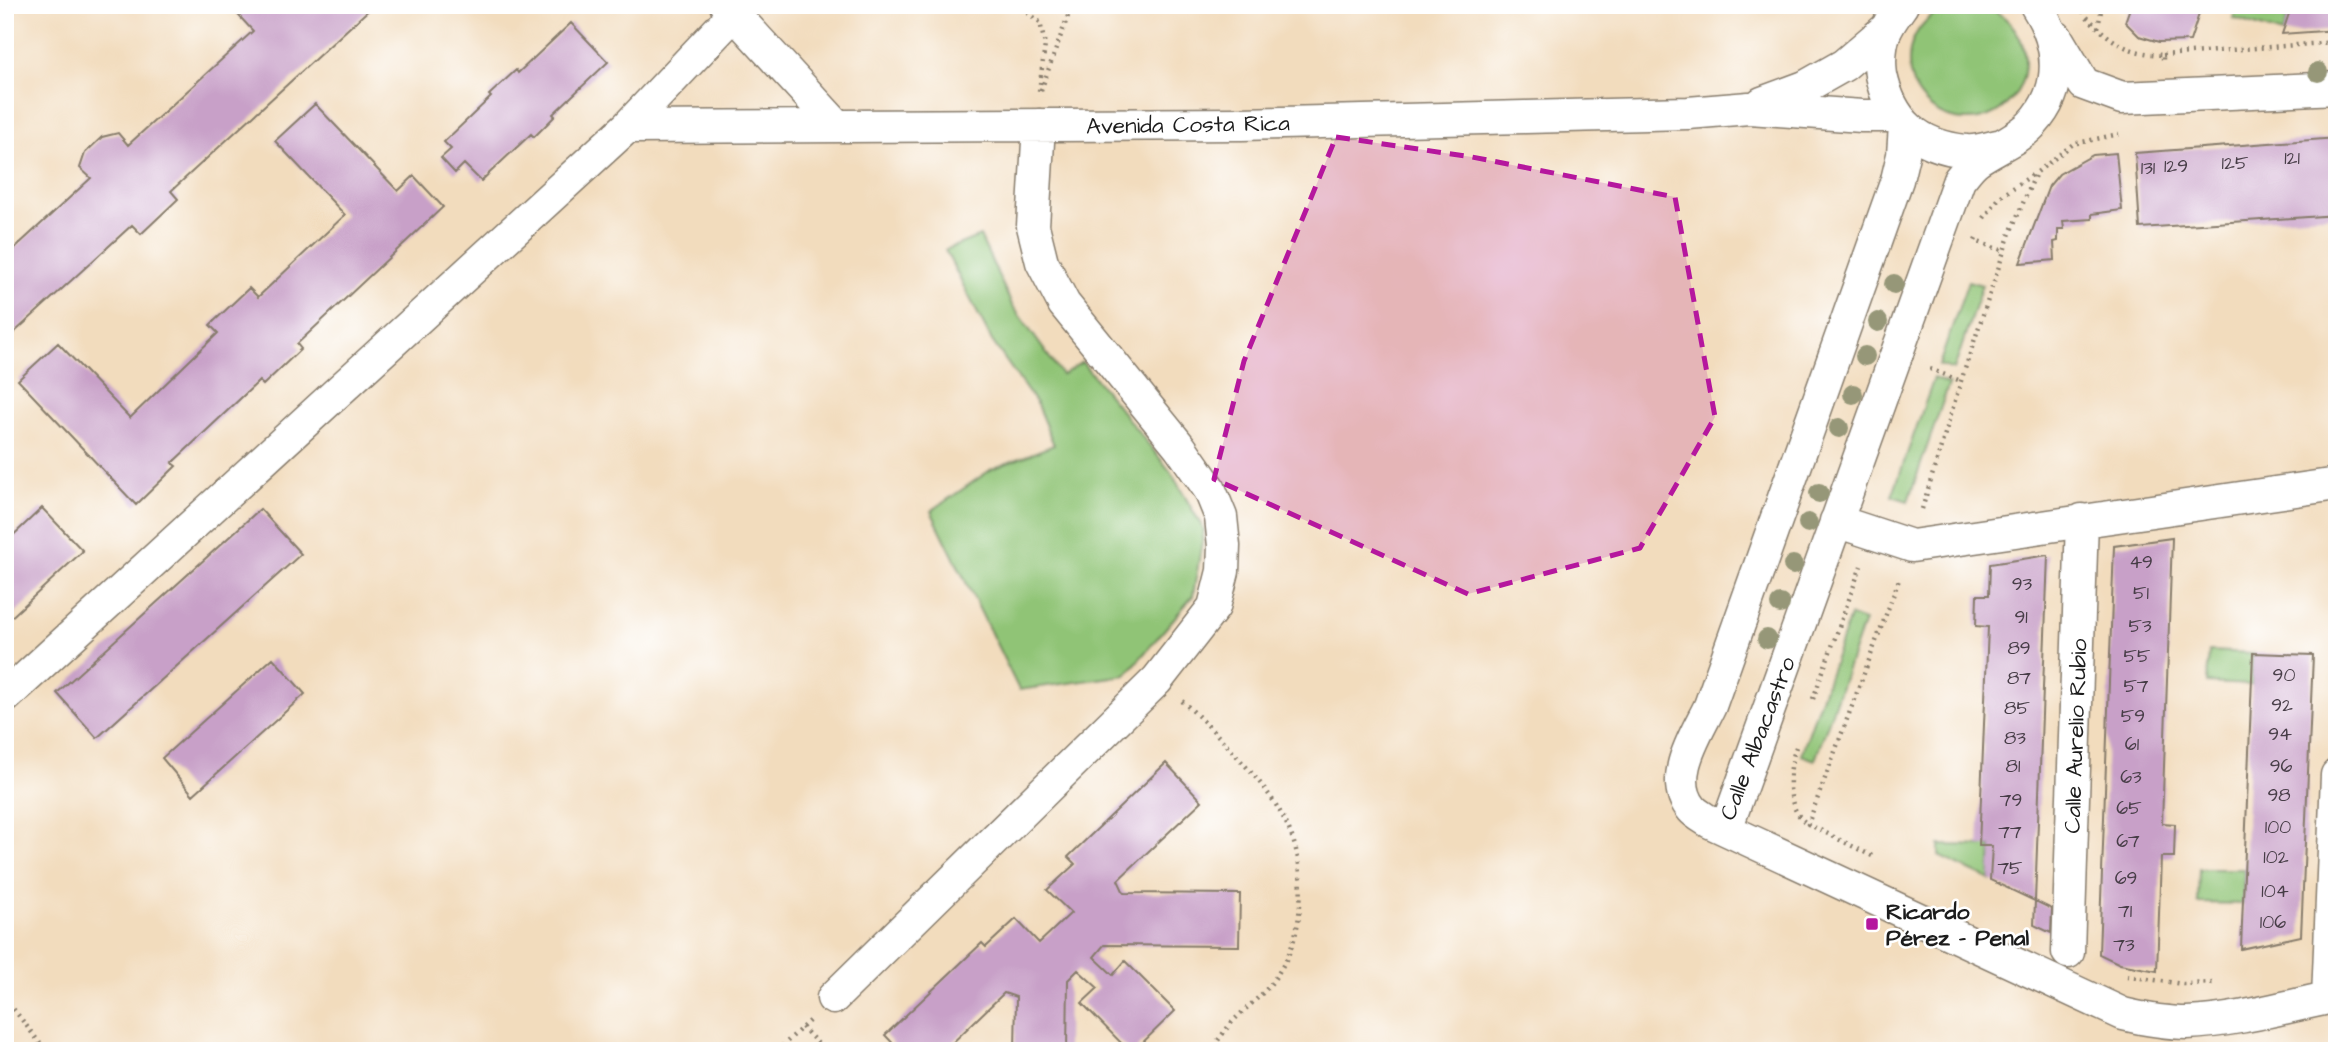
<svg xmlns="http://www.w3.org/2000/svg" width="2342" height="1056" font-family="'Architects Daughter',sans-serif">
<rect width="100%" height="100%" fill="#fff"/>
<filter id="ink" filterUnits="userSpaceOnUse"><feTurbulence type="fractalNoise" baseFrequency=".0143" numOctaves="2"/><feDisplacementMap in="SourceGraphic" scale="14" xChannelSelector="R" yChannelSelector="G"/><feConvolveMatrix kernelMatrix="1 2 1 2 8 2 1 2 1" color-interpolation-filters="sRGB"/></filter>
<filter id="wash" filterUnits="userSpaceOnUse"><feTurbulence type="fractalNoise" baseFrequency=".00686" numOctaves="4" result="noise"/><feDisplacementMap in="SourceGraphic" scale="28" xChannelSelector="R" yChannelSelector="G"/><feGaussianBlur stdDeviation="1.57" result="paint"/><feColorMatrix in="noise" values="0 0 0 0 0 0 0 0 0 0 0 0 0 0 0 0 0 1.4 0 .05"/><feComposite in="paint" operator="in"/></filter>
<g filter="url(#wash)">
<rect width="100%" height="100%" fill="#f2dcbd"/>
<path fill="#90c476" stroke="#567049" stroke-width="2" d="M1909 62a58 58 0 1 1 116 0a58 58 0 1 1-116 0Z
M2237,5H2292L2282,34L2233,18Z
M980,236L1012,305L1062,375L1082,362L1171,472L1204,530L1193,596L1126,675L1019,690L931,511L992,469L1054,445L1037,405L992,341L945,250Z
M1968,281L1982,285L1954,370L1939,365Z
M1934,378L1949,384L1908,501L1892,496Z
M1850,616L1864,621L1815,760L1801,755Z
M2209,651L2253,653L2252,685L2207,683Z
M1939,845L1992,846L1990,880L1939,856Z
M2199,869H2244L2243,904L2198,903Z"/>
<g id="blocks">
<path fill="#c8a0c8" d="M229,5H374L171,191L178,199L141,234L132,225L5,341V257L91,178L80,168L85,153L102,137L118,133L128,145L253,31Z
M2131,5H2202L2190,41L2159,42L2139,36L2125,22Z
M2292,5H2337V30L2282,34Z
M571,23L608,62L553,114L555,116L534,137L531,134L481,181L464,164L455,173L441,158L451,149L444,142L491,97L489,95L516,70L518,73Z
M315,104L398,191L414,176L443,207L297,344L301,349L263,385L259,381L172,463L176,466L136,505L18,380L58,343L130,418L218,333L210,325L249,288L258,297L345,215L275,141Z
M2337,138V215L2140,228L2135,153Z
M2116,153L2122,210L2092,214V219L2063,221L2064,229H2058V241L2054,242L2055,260L2020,263L2049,186L2059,174L2093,155Z
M42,508L83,551L5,623V543Z
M260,509L301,554L97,738L57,693Z
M2172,538L2162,823L2175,824L2174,857H2161L2157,971L2120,964L2099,954L2114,546Z
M2048,555L2035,901L2052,909L2051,933L2034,925L2035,901L1990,880L1992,846H1979L1988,627L1976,626L1977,595H1989L1990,564Z
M2253,653L2313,655L2301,936L2241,949Z
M273,658L305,694L193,795L162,758Z
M1166,763L1202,801L1118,880L1124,893L1240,894L1239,946L1104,945L1094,957L1113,975L1125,961L1175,1011L1134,1051H1129L1082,1003L1098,988L1078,970L1068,980L1067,1051H1015L1016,997L1004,993L944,1051H900L885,1035L982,943L986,947L1016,919L1039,943L1071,913L1047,890L1075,864L1068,857Z"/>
</g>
</g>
<g filter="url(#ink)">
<use href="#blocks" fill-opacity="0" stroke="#877c6c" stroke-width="2"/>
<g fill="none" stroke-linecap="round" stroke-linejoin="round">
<g stroke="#877c6c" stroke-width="35">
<path id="street" d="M726,5L837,126
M1902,5C1897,12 1891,20 1887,28C1880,41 1879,61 1881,75C1891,122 1918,146 1966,151C1976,152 1988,148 1998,146
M2056,37L2084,84L2122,98L2337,88
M1762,103L1805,87L1844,65L1886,29
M1905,125L1903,155L1897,180L1710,706C1697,734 1666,778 1692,809C1696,814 1704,818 1710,822L2123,1014C2144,1019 2165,1023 2187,1023C2237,1021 2288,1006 2337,996
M627,127L1242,124L1688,113L1749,108L1862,116H1897
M1836,521L1912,546L2337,484
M5,697L627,127L734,14
M1726,829L1959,180C1965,173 1970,165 1977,160C1994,148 2018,139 2032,124C2065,88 2061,44 2036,5
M2068,952L2082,520
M833,998L1157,680L1214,607L1223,571L1224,546L1221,517L1210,490L1180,447L1064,304L1042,262L1033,226L1039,125
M2328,998L2337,775"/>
</g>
<path stroke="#877c6c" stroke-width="4.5" stroke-dasharray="2 5" stroke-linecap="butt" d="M1015,5L1040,22L1045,45L1039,91
M2080,5L2085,15L2098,28
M2102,5L2098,28C2121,48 2133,53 2163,55V64
M2163,55L2337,42
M1041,90L1072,5
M1984,218L2000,197L2035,173
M1976,239L1975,241L2004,251
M1930,369L1961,381
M1922,509L1961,381L2010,233L2036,173L2073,144L2119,134
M1813,699L1861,566
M1182,701C1203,720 1223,740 1242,762C1282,806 1305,843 1300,905C1298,931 1292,953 1277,975C1266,993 1248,1006 1233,1021C1225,1030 1218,1041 1210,1051
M1796,747C1789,766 1785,801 1801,818C1803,821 1806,822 1808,825
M1872,856L1808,824L1900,577
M2127,976L2183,984L2216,983
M5,998L46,1051
M802,1027L825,1051
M777,1051L810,1020"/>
<use href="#street" stroke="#fff" stroke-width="32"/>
</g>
<g fill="#969778">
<circle cx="2318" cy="72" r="10"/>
<circle cx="1894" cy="284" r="10"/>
<circle cx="1878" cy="322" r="10"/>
<circle cx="1865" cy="356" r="10"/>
<circle cx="1853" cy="394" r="10"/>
<circle cx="1839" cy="428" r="10"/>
<circle cx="1819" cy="493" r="10"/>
<circle cx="1808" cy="523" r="10"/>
<circle cx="1793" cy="565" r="10"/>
<circle cx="1780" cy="604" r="10"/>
<circle cx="1767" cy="639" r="10"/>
</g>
</g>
<path fill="#b5179e" fill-opacity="0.2" stroke="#b5179e" stroke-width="5" stroke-dasharray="14 9" stroke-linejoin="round" d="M1336,137L1472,157L1675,197L1715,417L1640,548L1468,594L1214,479L1244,361Z"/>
<rect fill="#b5179e" stroke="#fff" stroke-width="2.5" x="1865" y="917" width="14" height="14" rx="3.5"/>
<g text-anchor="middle" stroke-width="5" stroke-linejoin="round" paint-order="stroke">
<g font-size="19" fill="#473d47">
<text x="2292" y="164">121</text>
<text x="2235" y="169">125</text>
<text x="2176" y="172">129</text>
<text x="2148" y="174">131</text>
<text x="2141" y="568">49</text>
<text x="2022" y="590">93</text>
<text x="2141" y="599">51</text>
<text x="2021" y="623">91</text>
<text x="2140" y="632">53</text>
<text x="2019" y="654">89</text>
<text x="2137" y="662">55</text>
<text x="2284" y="681">90</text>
<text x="2019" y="684">87</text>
<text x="2136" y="692">57</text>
<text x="2282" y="711">92</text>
<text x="2017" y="714">85</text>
<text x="2133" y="722">59</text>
<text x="2280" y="740">94</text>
<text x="2015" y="744">83</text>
<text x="2132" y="750">61</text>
<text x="2013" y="772">81</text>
<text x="2281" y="772">96</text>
<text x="2131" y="783">63</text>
<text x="2279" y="801">98</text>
<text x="2011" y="806">79</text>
<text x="2129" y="814">65</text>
<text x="2278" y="833">100</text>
<text x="2010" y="838">77</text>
<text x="2128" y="847">67</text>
<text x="2276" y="863">102</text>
<text x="2010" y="874">75</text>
<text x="2126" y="884">69</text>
<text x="2275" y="897">104</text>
<text x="2125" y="917">71</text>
<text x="2273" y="928">106</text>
<text x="2124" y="951">73</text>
</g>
<g font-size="23" fill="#1c1c1c" stroke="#fff">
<text transform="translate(1188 124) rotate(-1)" y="8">Avenida Costa Rica</text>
<text transform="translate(2075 736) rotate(-88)" y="8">Calle Aurelio Rubio</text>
<text transform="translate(1757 738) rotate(-69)" y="8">Calle Albacastro</text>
</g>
<g font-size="23" font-weight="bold" fill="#1c1c1c" stroke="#fff" text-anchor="start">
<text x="1886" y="919">Ricardo<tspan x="1886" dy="26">Pérez – Penal</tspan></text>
</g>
</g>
<rect width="2342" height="1056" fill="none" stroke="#fff" stroke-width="28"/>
</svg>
